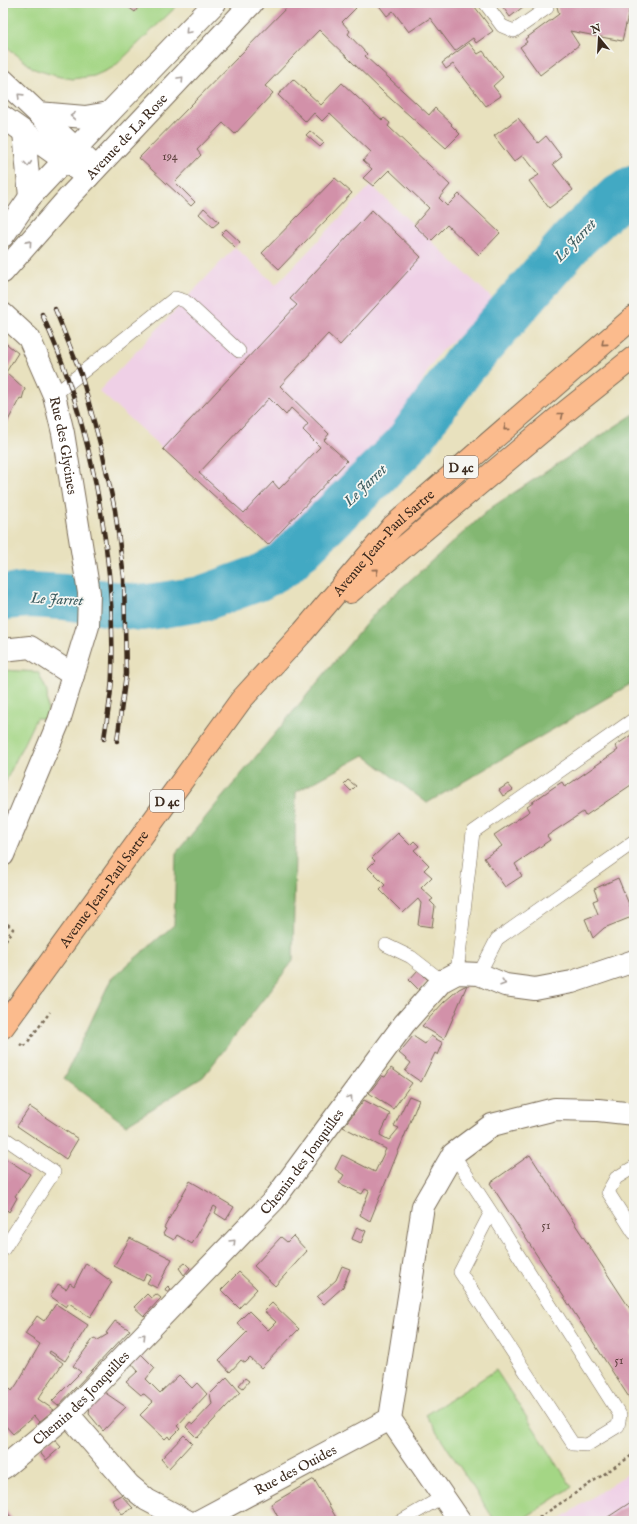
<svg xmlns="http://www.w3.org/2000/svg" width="637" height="1524" font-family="'IM FELL English',serif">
<rect width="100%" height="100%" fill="#f6f6f2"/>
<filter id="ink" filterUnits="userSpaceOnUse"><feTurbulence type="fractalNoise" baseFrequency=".025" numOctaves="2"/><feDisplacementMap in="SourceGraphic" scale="8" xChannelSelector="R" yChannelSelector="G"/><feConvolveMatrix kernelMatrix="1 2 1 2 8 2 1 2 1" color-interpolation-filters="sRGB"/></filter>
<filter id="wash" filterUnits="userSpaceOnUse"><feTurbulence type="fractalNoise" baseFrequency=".012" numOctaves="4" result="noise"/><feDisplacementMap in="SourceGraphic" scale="16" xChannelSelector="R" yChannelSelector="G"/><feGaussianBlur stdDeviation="0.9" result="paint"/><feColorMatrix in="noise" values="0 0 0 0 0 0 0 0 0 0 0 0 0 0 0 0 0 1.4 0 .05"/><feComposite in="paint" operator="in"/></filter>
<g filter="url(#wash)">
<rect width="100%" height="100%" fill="#e8e1be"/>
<path fill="#efd0e6" d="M371,185L492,298L479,318L440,352L428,370L390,446L348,495L280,555L99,391L235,247L276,285Z
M634,1469V1521H557Z"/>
<path fill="#a4d685" stroke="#708052" d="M4,3H180L114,67L94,76L73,79L56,76L34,69L6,46L3,27Z
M3,670L38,672L47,691L48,719L36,718L3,787Z
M496,1370L572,1487L520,1521H495L426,1415Z"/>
<path fill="#83b772" stroke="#5f7048" d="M634,414V682L427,803L364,755L296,792L293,961L203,1077L126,1125L64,1079L111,979L174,925L176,853L379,608L492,507Z"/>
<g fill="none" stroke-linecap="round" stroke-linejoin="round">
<path stroke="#43a9c3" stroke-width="46" d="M3,597L29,595L64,597L142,608L201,599L259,578L284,564L405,446L464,365L574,239L620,196L634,188"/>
</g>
<g id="blocks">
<path fill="#d291a9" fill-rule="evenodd" d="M129,3H141L135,12L127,6Z
M291,3H351L356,8L342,22L350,31L348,34L367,54L365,56L429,115L435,108L452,124L451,125L460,134L446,148L383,92L319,30L265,86L273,93L235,134L223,123L197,150L201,155L175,182L195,202L191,206L139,158Z
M377,3H472L493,31L476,43L473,38L455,51L430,18L409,32L393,11L387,16Z
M500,3H528L510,17Z
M556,3H631L622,41L570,31L579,45L540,75L520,47L527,42L525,39L559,14Z
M469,43L478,54L483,51L503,77L493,86L501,96L486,106L453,64L446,69L442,63Z
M293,79L321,105L342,83L382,120L384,118L390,123L388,126L450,185L439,198L447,206L459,194L500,233L479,255L447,225L431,241L414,225L429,208L389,170L373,186L363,178L372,169L363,161L371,152L351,133L330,113L322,121L314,113L306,122L278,95Z
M518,118L538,143L546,136L562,157L553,164L573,190L549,208L529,181L539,175L523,155L514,162L494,136Z
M310,131L324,143L320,147L306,135Z
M335,178L352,193L279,269L262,253Z
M204,208L219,222L213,227L199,214Z
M372,210L421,257L340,345L328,334L280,386L329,434L324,440L347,461L268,545L163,449L297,305L290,299ZM269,398L286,415L291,408L308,424L303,430L320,447L279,489L273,482L244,513L199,473Z
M226,229L240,242L235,247L221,234Z
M3,341L18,353L3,377Z
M7,373L25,389L22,399L20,398L3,430V380Z
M634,733V783L585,816L583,812L547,836L550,840L515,864L522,876L505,887L484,858L502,846L494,835L530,811L527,806L554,787L562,782L565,787L618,750L615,746Z
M348,780L356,786L351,791L344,784Z
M508,784L513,790L503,796L499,790Z
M398,833L410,845L414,841L419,846L414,850L429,865L424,870L432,877L421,888L433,899L430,901L435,906L432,927L418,925L421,903L418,899L403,913L380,890L385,885L368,868L375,861L372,858Z
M618,878L634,916L604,928L593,938L585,919L598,914L593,901L598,899L594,889Z
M418,970L428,980L419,990L409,980Z
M467,985L444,1039L422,1026L444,1002L459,989Z
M413,1036L425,1044L431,1036L443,1043L438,1055L435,1053L421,1082L405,1071L411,1063L399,1053Z
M391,1068L412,1083L393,1109L369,1093L382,1076L385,1077Z
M409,1096L419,1100L370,1221L360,1215L369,1191L365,1189L362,1194L339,1183L344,1175L335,1169L342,1155L375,1172L386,1149L343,1127L364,1100L390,1114L380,1135L389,1140L399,1128L394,1126Z
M30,1107L78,1139L66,1159L17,1126Z
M530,1155L634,1315V1405L490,1183Z
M3,1157L30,1174L15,1196L17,1198L9,1212L7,1210L3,1215Z
M190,1181L234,1207L226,1220L215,1213L217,1208L214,1206L192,1244L177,1235L174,1240L163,1234L166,1229L164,1228Z
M357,1227L366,1231L361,1243L352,1239Z
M293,1236L307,1251L275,1286L254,1266L281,1237L287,1242Z
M130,1238L172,1259L157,1288L147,1283L151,1276L146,1274L143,1281L114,1266Z
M86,1263L112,1282L90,1317L69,1303L66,1307L50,1296L58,1284L66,1289L70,1283L74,1286Z
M185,1263L190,1268L184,1275L179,1268Z
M342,1266L350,1269L343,1287L324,1304L317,1297L336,1280Z
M239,1272L257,1289L239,1308L221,1290Z
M168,1286L171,1289L167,1292L165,1289Z
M147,1294L151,1298L156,1294L161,1298L144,1316L134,1307Z
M272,1303L299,1329L261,1368L250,1358L245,1363L241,1360L230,1372L219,1360L247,1332L237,1323L249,1311L268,1330L276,1322L264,1311Z
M56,1304L88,1325L65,1361L50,1351L49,1353L63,1363L38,1399L54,1410L39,1422L34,1416L13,1434L3,1423V1398L10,1389L12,1391L17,1384L40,1344L25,1334L37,1316L44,1321Z
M115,1321L130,1330L58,1406L52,1401L81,1372L73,1366L94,1338L98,1340L108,1334L106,1333Z
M141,1354L155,1368L146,1379L160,1393L179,1375L192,1388L197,1383L207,1394L177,1426L180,1429L170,1439L168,1436L165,1439L140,1415L153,1402L144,1394L141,1395L126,1382L138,1371L131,1363Z
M227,1377L240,1392L197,1438L186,1427L190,1422L193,1424L212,1404L210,1394Z
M245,1378L249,1381L243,1388L239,1385Z
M104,1392L126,1407L103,1431L89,1414L90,1406Z
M184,1435L192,1443L169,1468L161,1459Z
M53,1438L61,1447L46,1460L38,1450Z
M314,1479L338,1521H280L271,1504Z
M121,1495L133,1508L122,1514L112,1500Z
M634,1500V1521H602Z
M3,1507L14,1521H3Z"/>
</g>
</g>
<g filter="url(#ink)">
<use href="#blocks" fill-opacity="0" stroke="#786a56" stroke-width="1"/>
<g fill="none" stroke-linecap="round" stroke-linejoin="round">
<g stroke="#786a56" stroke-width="14">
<path id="service" d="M485,3L502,26L514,31L547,8
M54,395L175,298L185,301L239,351
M386,945L411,957L442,981
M457,973L473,832L634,719
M479,974L497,939L634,842
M3,1137L54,1172L3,1250
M453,1154L491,1212L460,1272L573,1444L587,1445L618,1426L620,1415L491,1212
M634,1167L616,1178L608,1192L634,1233
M401,1521L444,1496"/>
</g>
<g stroke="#786a56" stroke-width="24">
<g id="minor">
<path d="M38,113L96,168"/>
<path d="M24,132L30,197"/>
<path d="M3,236L30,197L109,113"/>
<path d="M3,272L69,197L88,177"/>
<path id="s1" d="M3,314L29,338L54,395L63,433L89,593L88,626L59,721L3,855"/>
<path d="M3,650L30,647L73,675"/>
<path d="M68,1414L129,1485L147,1500L187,1521"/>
<path id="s2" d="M3,1468L68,1414L274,1200L404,1024L442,981L457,973L479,974L505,985L535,989L572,982L634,961"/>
<path id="s3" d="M199,1521L390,1419"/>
<path d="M460,1521L390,1419L423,1206L453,1154L492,1125L555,1109L598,1110L634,1114"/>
</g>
</g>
<g stroke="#786a56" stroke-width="24">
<g id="tertiary">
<path d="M3,80L38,113L85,117L109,113L215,3"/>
<path id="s4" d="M3,117L88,177L252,3"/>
</g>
</g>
<g stroke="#786a56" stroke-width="24">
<g id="primary">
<path d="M350,592L559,417L634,357"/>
<path id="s5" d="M3,1027L241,700L303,632L393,526L634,317"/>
</g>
</g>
<path stroke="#786a56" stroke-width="2.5" stroke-dasharray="3 3" stroke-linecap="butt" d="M3,920L13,929L3,944
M20,1044L24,1047L50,1012
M534,1521L634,1454"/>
<use href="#service" stroke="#fff" stroke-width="13"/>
<use href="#minor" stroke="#fff" stroke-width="22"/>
<use href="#tertiary" stroke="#fff" stroke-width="22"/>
<use href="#primary" stroke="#fbbb8d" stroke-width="22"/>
<g stroke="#3b2a1e" stroke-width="4.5">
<path id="rail" d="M55,309L81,374L102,451L115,510L124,577L126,674L117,741
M42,314C51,335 61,357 68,379C99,473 115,573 112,672C112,694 107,717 104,739"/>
</g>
<use href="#rail" stroke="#f6f6f2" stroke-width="3" stroke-dasharray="9" stroke-linecap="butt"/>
</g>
<defs><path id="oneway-chevron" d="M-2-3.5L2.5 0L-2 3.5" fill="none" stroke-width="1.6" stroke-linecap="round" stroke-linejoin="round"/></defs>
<g stroke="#a79f9a">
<use href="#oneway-chevron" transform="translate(188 31) rotate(133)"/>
<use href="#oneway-chevron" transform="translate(181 79) rotate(-47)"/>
<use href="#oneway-chevron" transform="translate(20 96) rotate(-136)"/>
<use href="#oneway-chevron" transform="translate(73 116) rotate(-177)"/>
<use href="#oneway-chevron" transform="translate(28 164) rotate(85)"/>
<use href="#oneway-chevron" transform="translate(29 243) rotate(-49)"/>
<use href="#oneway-chevron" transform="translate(503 983) rotate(18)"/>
<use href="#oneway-chevron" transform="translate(350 1098) rotate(-53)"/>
<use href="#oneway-chevron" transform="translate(233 1242) rotate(-46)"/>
<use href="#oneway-chevron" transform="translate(143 1336) rotate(-46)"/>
</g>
<g stroke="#916b50">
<use href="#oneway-chevron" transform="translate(604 343) rotate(139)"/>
<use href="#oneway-chevron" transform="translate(561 415) rotate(-39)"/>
<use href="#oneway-chevron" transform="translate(506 428) rotate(139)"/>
<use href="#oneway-chevron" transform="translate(376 571) rotate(-40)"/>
</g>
</g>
<g text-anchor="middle" stroke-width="3.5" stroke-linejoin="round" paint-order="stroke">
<g font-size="12" fill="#614441">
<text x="170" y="160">194</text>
<text x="546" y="1229">51</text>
<text x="619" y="1364">51</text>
</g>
<g fill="#f6f6f2" stroke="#73675e" stroke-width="1">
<rect x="444" y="456" width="34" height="22" rx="3"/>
<rect x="150" y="790" width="34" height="22" rx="3"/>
</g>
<g font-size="13" font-weight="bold" fill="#3b2a1e">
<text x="461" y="472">D 4c</text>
<text x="167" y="806">D 4c</text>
</g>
<g font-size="14" fill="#3b2a1e" stroke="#f6f6f2">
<text dy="5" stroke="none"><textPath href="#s4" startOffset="160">Avenue de La Rose</textPath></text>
<text dy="5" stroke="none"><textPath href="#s1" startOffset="149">Rue des Glycines</textPath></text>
<text dy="5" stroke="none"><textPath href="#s5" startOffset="617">Avenue Jean-Paul Sartre</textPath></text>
<text dy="5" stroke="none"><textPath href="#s5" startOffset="171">Avenue Jean-Paul Sartre</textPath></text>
<text dy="5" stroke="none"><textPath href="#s2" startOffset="429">Chemin des Jonquilles</textPath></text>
<text dy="5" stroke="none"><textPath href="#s2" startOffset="105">Chemin des Jonquilles</textPath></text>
<text dy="5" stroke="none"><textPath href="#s3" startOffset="109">Rue des Ouides</textPath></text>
</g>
<g font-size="15" font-style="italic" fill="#3e5d60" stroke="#f6f6f2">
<text transform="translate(575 240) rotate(-46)" y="5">Le Jarret</text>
<text transform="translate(365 485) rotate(-44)" y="5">Le Jarret</text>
<text transform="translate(57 599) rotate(3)" y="5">Le Jarret</text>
</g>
</g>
<rect width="637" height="1524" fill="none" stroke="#f6f6f2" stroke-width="16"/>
<g transform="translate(599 38) rotate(342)" stroke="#f6f6f2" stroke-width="3" paint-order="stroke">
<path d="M0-3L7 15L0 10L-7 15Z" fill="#3b2a1e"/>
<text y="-6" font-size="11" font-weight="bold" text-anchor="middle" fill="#3b2a1e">N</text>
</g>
</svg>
